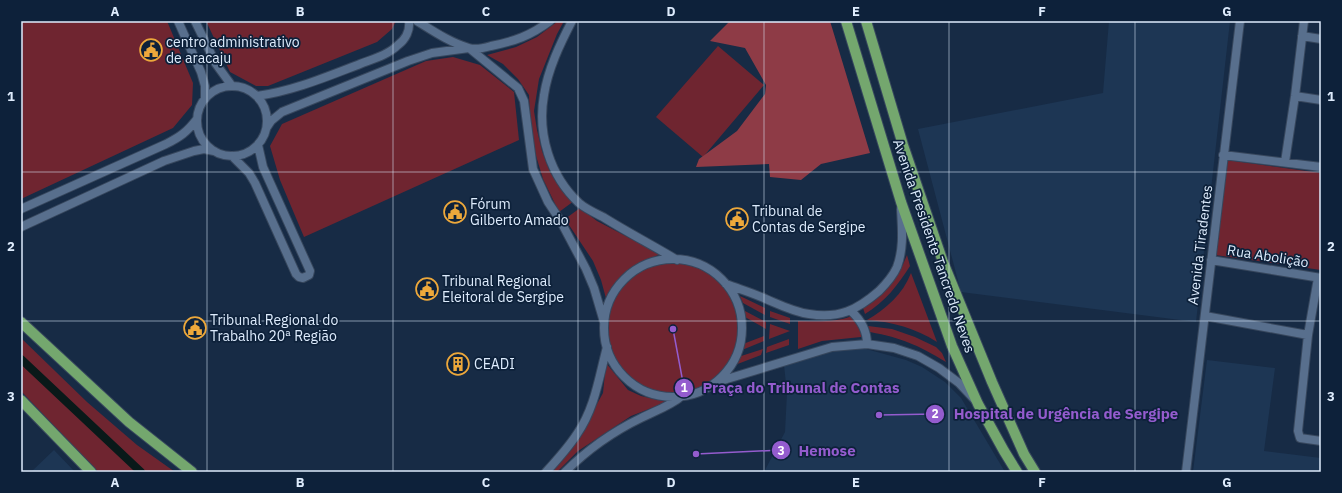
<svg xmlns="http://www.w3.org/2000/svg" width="1342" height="493" font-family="'IBM Plex Sans',sans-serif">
<rect width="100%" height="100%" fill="#172b45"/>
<path fill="#1d3654" d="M1109,21H1230L1196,322L961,292L918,129L1103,93Z
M850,349H866L906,360L922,367L945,382L961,398L1005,472H764L785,432L787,393L784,365L832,350Z
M1207,360L1275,368L1264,451L1321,458V472H1193Z
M54,450L75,472H31Z"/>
<path fill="#6f2530" d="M21,21H167L193,83L192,105L173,128L21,199Z
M206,21H396L392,29L377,42L268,86H256L230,72Z
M558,21H564L557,34L539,79L534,111L537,130L542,151L550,172L559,186L574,201L559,212L543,179L534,149L530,117L529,95L518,79L503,64L487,55L516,47L537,37Z
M718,46L764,85L703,157L656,117Z
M453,57L480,65L514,92L519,140L304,237L280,180L270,146L282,124L426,61Z
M1227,160L1321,173V270L1215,255Z
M580,208L597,221L660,254L640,264L621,277L607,302L601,280L593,261L565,219Z
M907,255L910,266C898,285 885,302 865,314L863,308C884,297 898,278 907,255Z
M605 329a68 68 0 1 1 136 0a68 68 0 1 1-136 0Z
M911,273L937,342C915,328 893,322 867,320C886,309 903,294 911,273Z
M740,296L765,308V315L743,303Z
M745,311L766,322V329L745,317Z
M770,311L790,318V324L770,317Z
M852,316L857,320L863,334L861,337L822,341L798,349V321C817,321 834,323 852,316Z
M770,324L790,331L769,339Z
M868,326L892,329L915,337L936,347L942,353L946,362C918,345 902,338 870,332Z
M764,336V341L742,350L743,344Z
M21,338L87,402L137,445L175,472H98L21,391Z
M789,339V345L766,353L767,347Z
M763,349L761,355L735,365L738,357Z
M606,363L628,390L641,396L667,402L631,416L578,451L557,472H551L581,433L603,393Z"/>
<path fill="#8e3b46" d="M730,21H830L870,153L821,164L801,180L770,177L769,164L696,167L699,159L737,131L765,94L766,85L745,48L710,41Z"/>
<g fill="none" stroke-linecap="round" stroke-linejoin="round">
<path stroke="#091919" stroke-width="8" d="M21,359L141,472"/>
<g stroke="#37475d" stroke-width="10">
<path id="minor" d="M178,21L201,72L205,86V99
M195,21L216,64L232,86
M417,21C433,31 451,43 469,48C476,50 484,48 491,46C515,41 530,36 550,21
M572,21C560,44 548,69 544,95C537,134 550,176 579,203C586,209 595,213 603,217C627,232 652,245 677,260
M1302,36L1321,39
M197 121a35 35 0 1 1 70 0a35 35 0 1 1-70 0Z
M257,96C293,91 326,77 360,64C373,59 388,55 398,45C406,39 410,30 409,21
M1295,96L1321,100
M267,127L271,121L282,112L408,61L432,53L469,48L518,88L524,101L533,169L548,202L560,220L586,269L594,288L604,322
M1223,155L1321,167
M232,156L249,173L255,183L296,274L299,277L303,278L309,275L310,271L263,167L258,145
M1285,162L1295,96L1304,21
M21,209L166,144C180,137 187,132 197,119
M21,227L164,161L194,151L204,149L214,151
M604 328a69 69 0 1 1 138 0a69 69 0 1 1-138 0Z
M1211,260L1321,278
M1318,278L1308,335L1298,431L1300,438L1321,441
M726,284C739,289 753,293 766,299C780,305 794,312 809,314C839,319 857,310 879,291C886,284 893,276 897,267C904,248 902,229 901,209
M851,311C861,320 867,330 867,344
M1205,316L1308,335
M717,382L832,347L867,344L894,348L918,356L939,368L959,383L975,400
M546,472C557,460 568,448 577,434C595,408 599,377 607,347
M565,472C588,449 612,432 641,418C655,411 670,406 682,396
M1186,472L1240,21"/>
</g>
<g stroke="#37475d" stroke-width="12">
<path id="major" d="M846,21L901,202L952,346L978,404L1004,451L1017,472
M866,21L903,145L943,262L992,382L1024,454L1035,472
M21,322L129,422L192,472
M21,400L91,472"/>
</g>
<use href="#minor" stroke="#586f8d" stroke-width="8"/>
<use href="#major" stroke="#74a76e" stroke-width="10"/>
</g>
<path fill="none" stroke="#deecfd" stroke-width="1" stroke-opacity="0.55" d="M207,21V472M393,21V472M578,21V472M764,21V472M949,21V472M1135,21V472M21,172H1321M21,321H1321"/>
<defs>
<g id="civic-ring" transform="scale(1.15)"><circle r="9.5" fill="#0d213a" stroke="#eda83b" stroke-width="1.5"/><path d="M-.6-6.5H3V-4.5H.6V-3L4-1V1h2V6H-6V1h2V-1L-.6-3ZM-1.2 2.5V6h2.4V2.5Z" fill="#eda83b"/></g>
<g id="building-ring" transform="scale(1.15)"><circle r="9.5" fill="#0d213a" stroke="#eda83b" stroke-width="1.5"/><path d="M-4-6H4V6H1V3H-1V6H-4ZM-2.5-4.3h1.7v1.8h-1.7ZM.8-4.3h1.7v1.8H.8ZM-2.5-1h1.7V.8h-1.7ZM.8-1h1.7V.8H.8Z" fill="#eda83b"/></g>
</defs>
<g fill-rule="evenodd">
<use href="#civic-ring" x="151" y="50"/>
<use href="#civic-ring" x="455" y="212"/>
<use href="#civic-ring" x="737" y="219"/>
<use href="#civic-ring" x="427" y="289"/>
<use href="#civic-ring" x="195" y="328"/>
<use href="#building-ring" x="458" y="364"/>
</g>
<g text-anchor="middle" stroke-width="3.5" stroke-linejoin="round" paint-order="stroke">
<g font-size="14" fill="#deecfd" stroke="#0d213a" text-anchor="start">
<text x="166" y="47">centro administrativo<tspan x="166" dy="16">de aracaju</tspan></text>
<text x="470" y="209">Fórum<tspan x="470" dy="16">Gilberto Amado</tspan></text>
<text x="752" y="216">Tribunal de<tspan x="752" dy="16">Contas de Sergipe</tspan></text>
<text x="442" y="286">Tribunal Regional<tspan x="442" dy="16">Eleitoral de Sergipe</tspan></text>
<text x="210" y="325">Tribunal Regional do<tspan x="210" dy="16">Trabalho 20ª Região</tspan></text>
<text x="474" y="369">CEADI</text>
</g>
<g font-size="14" fill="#deecfd" stroke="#0d213a">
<text transform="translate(1200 245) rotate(-83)" y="5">Avenida Tiradentes</text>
<text transform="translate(934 246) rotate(71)" y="5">Avenida Presidente Tancredo Neves</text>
<text transform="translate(1268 256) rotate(9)" y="5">Rua Abolição</text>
</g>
</g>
<path fill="none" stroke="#945cce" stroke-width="1.5" d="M673 329L684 388M879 415L935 414M696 454L781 450"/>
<g fill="#945cce" stroke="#0d213a" stroke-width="1.5">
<circle cx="673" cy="329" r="4"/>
<circle cx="879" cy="415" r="4"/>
<circle cx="696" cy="454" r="4"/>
<circle cx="684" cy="388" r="10"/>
<circle cx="935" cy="414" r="10"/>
<circle cx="781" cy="450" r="10"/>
</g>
<g font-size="12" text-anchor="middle" font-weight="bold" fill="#fff">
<text x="684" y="392">1</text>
<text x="935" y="418">2</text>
<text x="781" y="455">3</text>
</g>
<g font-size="15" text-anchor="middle" font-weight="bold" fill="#945cce" stroke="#0d213a" stroke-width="3.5" stroke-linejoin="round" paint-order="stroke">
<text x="801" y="393">Praça do Tribunal de Contas</text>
<text x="1066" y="419">Hospital de Urgência de Sergipe</text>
<text x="827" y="456">Hemose</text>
</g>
<rect width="1342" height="493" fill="none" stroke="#0d213a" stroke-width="44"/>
<rect x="22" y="22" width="1298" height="449" fill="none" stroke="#deecfd" stroke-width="1.5"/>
<g font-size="13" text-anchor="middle" font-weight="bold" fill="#deecfd">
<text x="115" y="16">A</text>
<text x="300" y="16">B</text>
<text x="486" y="16">C</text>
<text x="671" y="16">D</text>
<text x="856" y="16">E</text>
<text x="1042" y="16">F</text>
<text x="1227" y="16">G</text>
<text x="11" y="101">1</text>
<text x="1331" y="101">1</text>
<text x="11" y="251">2</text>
<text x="1331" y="251">2</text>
<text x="11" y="401">3</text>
<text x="1331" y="401">3</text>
<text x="115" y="487">A</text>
<text x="300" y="487">B</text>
<text x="486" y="487">C</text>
<text x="671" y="487">D</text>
<text x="856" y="487">E</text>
<text x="1042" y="487">F</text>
<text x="1227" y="487">G</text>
</g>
</svg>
